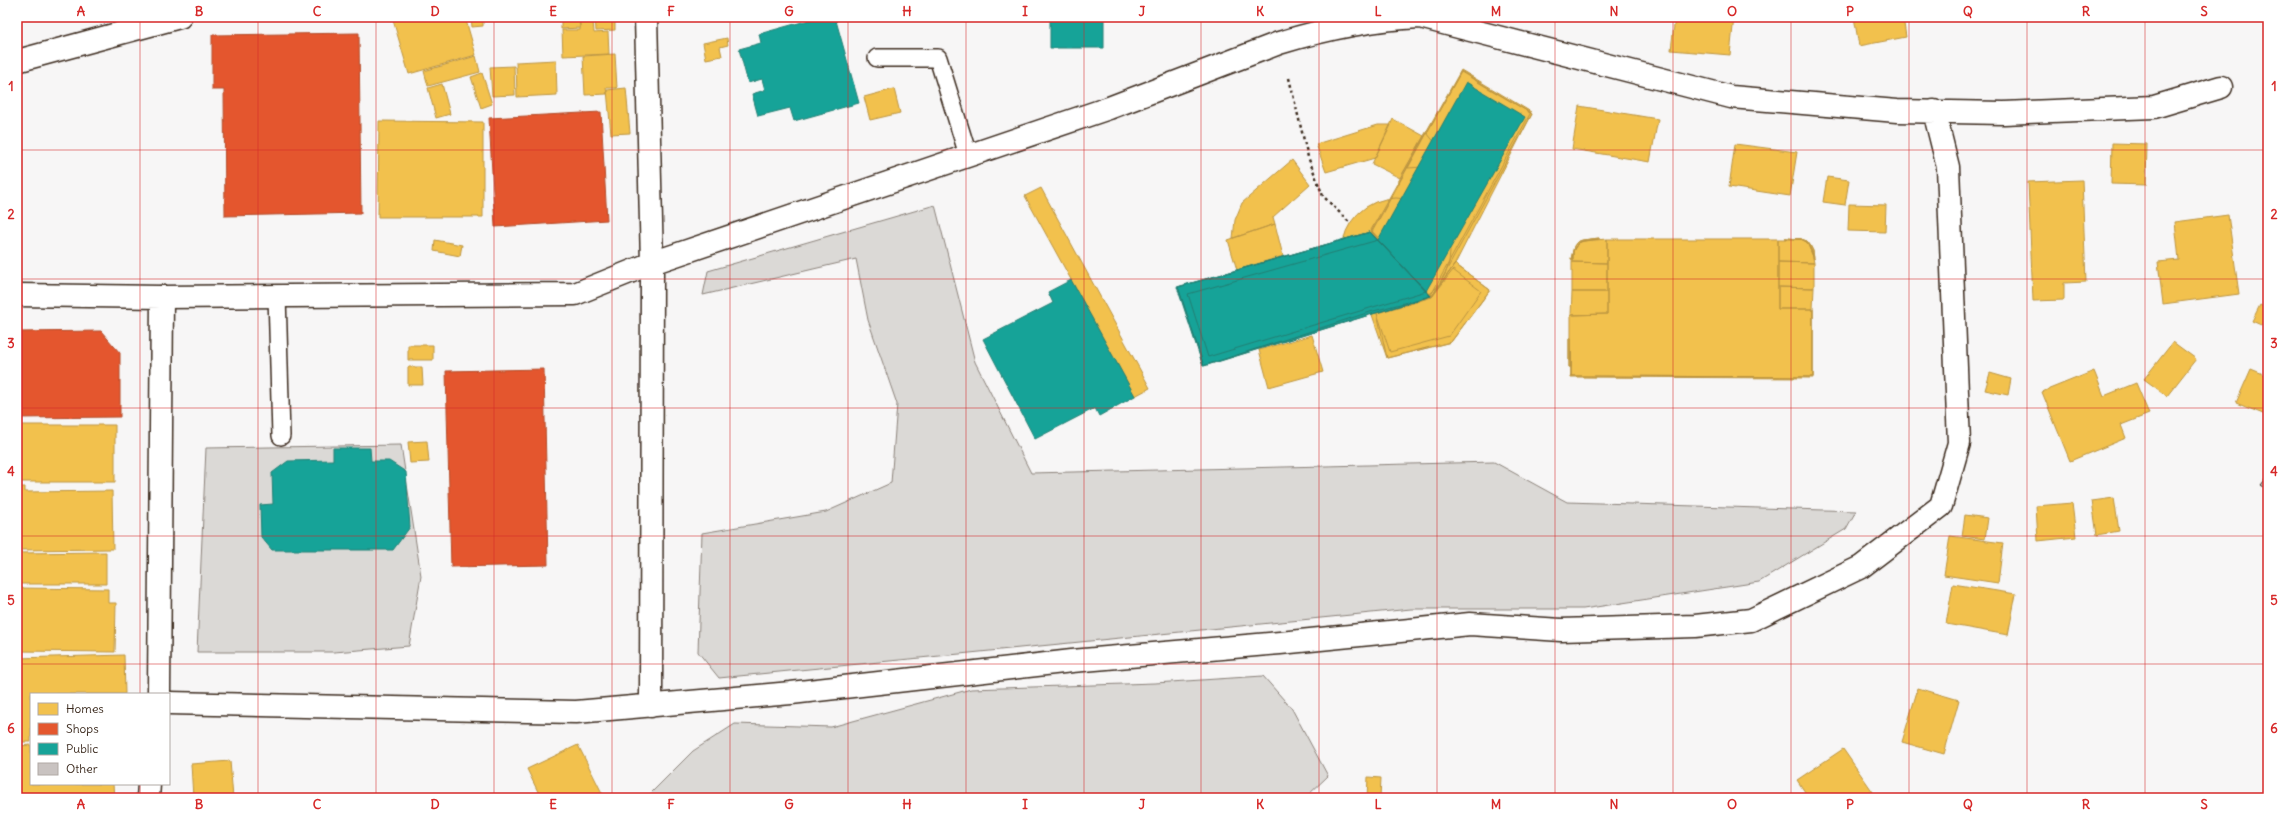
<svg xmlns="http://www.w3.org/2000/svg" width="2285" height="815" font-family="Delius,sans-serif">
<rect width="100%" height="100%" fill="#f7f6f6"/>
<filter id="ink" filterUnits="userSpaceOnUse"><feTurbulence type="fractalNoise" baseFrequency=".025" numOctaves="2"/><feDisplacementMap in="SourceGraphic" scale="8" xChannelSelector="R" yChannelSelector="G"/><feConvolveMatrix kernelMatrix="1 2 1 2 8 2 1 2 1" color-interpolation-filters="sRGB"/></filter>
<g filter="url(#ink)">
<path fill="#dbd9d6" stroke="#8b827a" d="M935,205L975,362L1031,473L1494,462L1567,502L1856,511L1846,529L1759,582L1583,609H1411L719,678L698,652L702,533L826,512L891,483L897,404L868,320L856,259L703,295L708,271Z
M401,445L421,576L409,646L334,652H197L206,448Z
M1263,676L1292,709L1328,776L1305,798H652L650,794L693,751L735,724L831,727L971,689L1155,683Z"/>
<path fill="#f2c14e" stroke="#bb9440" d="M403,17H465L476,55L409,74L393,20Z
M471,17H483V26L472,27Z
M524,17H593V19L579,20L580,28L561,29V17Z
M595,17H615V30L596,31Z
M1675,17H1734L1730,55L1671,50Z
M1854,17H1903L1906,37L1859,46Z
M580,21H593L594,33L608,32L609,54L563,56L562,30H580Z
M727,38L728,45L720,47L722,56L706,59L703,43Z
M615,54L617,88H606L607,94L585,95L583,56Z
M476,56L480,72L428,86L424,71Z
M556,60L557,95L517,97L516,62Z
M514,66L515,95L492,96L490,67Z
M1461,70L1531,112L1431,295L1371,230Z
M1461,71L1532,114L1455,264L1432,297L1372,232Z
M1461,72L1532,114L1432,297L1371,232Z
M482,73L492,104L481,108L471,77Z
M442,84L450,114L436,118L428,88Z
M626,88L630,133L611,134L607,90Z
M894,89L900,113L870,120L864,97Z
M1579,106L1658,119L1650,162L1572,149Z
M1393,119L1424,136L1400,178L1372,164Z
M379,121L483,122V217H378Z
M1378,125H1391L1375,158L1326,172L1316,144Z
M1427,133L1453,165L1408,168Z
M2112,143L2147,144L2146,185L2111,184Z
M1735,144L1797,152L1790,196L1729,187Z
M1292,160L1310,184L1273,217L1275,224L1233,238L1235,220L1242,203Z
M1827,177L1849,180L1845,205L1823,202Z
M2082,180L2086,282L2064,283V300L2033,301L2028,182Z
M1041,188L1150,388L1135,396L1025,196Z
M1342 252a54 54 0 1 1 108 0a54 54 0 1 1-108 0Z
M1849,204L1886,205L1885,232L1848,231Z
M2228,215L2239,294L2163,304L2158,262L2179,260L2175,222Z
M1275,224L1283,256L1237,270L1228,240Z
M1599,238V239L1583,241L1578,243L1573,251V259H1571L1574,246L1577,242L1583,240Z
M1599,238V239L1583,241L1578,243L1573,251V259H1571L1574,246L1577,242L1582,240Z
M1785,238L1801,239L1807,241L1810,245L1813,251L1814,259L1807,242L1801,239Z
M1785,238L1801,239L1807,241L1810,245L1813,251L1814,259L1807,242L1801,239Z
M1607,239H1778V309H1813V377L1571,376V315L1607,314Z
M1607,239V263L1572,262L1573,251L1578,243L1583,241Z
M1778,239H1801L1807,242L1812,252L1814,263L1778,262Z
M435,240L462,245L460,256L434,251Z
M1278,260L1269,303L1238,272Z
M1572,262L1607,263V292H1572Z
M1778,262L1814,263V288L1778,287Z
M1455,264L1490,290L1451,342L1387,358L1371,312L1432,296Z
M1455,264L1490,290L1451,342L1387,358L1377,313L1433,295Z
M1453,270L1481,291L1449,336L1390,352L1377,313L1432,297Z
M1778,287L1814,288L1813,309H1778Z
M1572,292H1607V314L1571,315Z
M2260,305L2268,309V328L2252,321Z
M1813,309V378L1571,377V348V376L1813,377Z
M1312,335L1323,372L1269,387L1259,350Z
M1569,338H1571V367H1569Z
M1569,338H1571V367H1569Z
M2173,342L2196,359L2167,396L2144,379Z
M408,345H433V360H408Z
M408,367H422L423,385H408Z
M2251,369L2268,376V416L2236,403Z
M2094,371L2104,396L2136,383L2149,414L2121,425L2126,438L2070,461L2042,392Z
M1990,373L2011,379L2008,395L1985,390Z
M17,425H115V482H17Z
M427,441L429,462L410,463L408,442Z
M17,487H25V492L112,491L113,549L17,550Z
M2114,498L2119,531L2097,535L2092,501Z
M2072,503L2076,537L2038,541L2036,506Z
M1965,515L1988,518L1985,539L1962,536Z
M1950,536L2003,543L1998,583L1944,575Z
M106,552V584H17V553Z
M1953,584L2016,594L2008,635L1946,624Z
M17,588L108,589V603H116L115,652L17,651Z
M124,655L125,694H31V742H17V658Z
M1918,688L1959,700L1944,754L1902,742Z
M31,745V784H113L114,798H17V746Z
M578,745L604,797L541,798L527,769Z
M1843,749L1873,792L1863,798H1809L1797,780Z
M230,761L233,798H193L191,764Z
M1368,777L1381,778L1380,798H1367Z"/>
<path fill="#e4572e" stroke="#b14a29" d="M359,33L361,213L225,216L224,90H212V35Z
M601,112L607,220L495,227L489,118Z
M101,331L120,353V417L17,418V332Z
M544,369L548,565L451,567L446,371Z"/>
<path fill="#17a398" stroke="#227f73" d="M820,17H835L859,103L794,121L790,108L758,116L752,94L765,90L762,79L748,83L739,49L761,43L759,34Z
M1050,17H1104V48H1050Z
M1466,82L1525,117L1426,291L1378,240Z
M1370,232L1430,296L1370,312L1203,366L1177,287Z
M1370,232L1431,296L1203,366L1178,287Z
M1370,232L1431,296L1204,366L1178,287Z
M1378,240L1426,291L1208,357L1188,294Z
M1071,280L1135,396L1099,416L1095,408L1035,439L983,339L1053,303L1048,292Z
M333,448H370L371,461H389L406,472L410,527L393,550H272L261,537L260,505L273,504L272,473L288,461L333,460Z"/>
<path fill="#c9c3c1" stroke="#3b2a1e" d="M2268,476V490L2261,485Z"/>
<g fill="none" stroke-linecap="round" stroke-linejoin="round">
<g stroke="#3b2a1e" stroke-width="20">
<path id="service" d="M877,58H938L968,155
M277,295L281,436"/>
</g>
<g stroke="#3b2a1e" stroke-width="25">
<path id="minor" d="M646,17L652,263L651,706
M17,61L180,17
M162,297L575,294L652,263L1109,108L1279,43C1325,29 1372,19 1420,17L1731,97L1897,111L2004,113L2154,107L2221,87
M169,703L576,712L791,693L1072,661L1280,643L1470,624L1561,630L1695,626L1751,620L1861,567L1941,506L1959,443L1948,167L1934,111"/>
</g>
<g stroke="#3b2a1e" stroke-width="25">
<path id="tertiary" d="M17,295L162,297L159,694
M148,798L149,784"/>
</g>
<path stroke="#3b2a1e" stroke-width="2.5" stroke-dasharray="3 3" stroke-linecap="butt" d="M1289,78L1308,157L1323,196L1349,222"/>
<use href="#service" stroke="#fff" stroke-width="17"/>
<use href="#minor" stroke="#fff" stroke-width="22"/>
<use href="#tertiary" stroke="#fff" stroke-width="22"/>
</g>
</g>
<path fill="none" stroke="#d62828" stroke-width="1" stroke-opacity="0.55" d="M140,17V694M258,17V798M376,17V798M494,17V798M612,17V798M730,17V798M848,17V798M966,17V798M1084,17V798M1201,17V798M1319,17V798M1437,17V798M1555,17V798M1673,17V798M1791,17V798M1909,17V798M2027,17V798M2145,17V798M17,150H2268M17,279H2268M17,408H2268M17,536H2268M17,664H2268M140,784V798"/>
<rect width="2285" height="815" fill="none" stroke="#fff" stroke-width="44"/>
<rect x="30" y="693" width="140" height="92" fill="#ffffff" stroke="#b1aaa5"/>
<rect x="38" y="703" width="20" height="12" fill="#f2c14e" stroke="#b1aaa5"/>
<text x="66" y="713" font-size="12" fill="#3b2a1e">Homes</text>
<rect x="38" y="723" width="20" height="12" fill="#e4572e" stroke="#b1aaa5"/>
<text x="66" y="733" font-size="12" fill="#3b2a1e">Shops</text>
<rect x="38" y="743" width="20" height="12" fill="#17a398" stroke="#b1aaa5"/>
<text x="66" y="753" font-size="12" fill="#3b2a1e">Public</text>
<rect x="38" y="763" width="20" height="12" fill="#c9c3c1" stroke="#b1aaa5"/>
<text x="66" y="773" font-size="12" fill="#3b2a1e">Other</text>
<rect x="22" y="22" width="2241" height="771" fill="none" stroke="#d62828" stroke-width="1.5"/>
<g font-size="13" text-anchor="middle" font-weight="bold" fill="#d62828">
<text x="81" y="16">A</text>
<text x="199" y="16">B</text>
<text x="317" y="16">C</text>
<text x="435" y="16">D</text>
<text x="553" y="16">E</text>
<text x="671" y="16">F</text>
<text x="789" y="16">G</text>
<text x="907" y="16">H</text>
<text x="1025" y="16">I</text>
<text x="1142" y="16">J</text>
<text x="1260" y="16">K</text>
<text x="1378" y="16">L</text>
<text x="1496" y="16">M</text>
<text x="1614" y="16">N</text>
<text x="1732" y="16">O</text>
<text x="1850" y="16">P</text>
<text x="1968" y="16">Q</text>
<text x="2086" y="16">R</text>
<text x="2204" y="16">S</text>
<text x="11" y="91">1</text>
<text x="2274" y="91">1</text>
<text x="11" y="219">2</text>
<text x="2274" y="219">2</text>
<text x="11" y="348">3</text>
<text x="2274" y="348">3</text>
<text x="11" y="476">4</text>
<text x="2274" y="476">4</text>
<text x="11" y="605">5</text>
<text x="2274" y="605">5</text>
<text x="11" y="733">6</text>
<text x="2274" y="733">6</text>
<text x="81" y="809">A</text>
<text x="199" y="809">B</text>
<text x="317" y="809">C</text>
<text x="435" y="809">D</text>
<text x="553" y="809">E</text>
<text x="671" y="809">F</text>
<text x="789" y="809">G</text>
<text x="907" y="809">H</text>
<text x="1025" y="809">I</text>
<text x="1142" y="809">J</text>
<text x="1260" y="809">K</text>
<text x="1378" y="809">L</text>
<text x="1496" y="809">M</text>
<text x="1614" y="809">N</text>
<text x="1732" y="809">O</text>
<text x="1850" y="809">P</text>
<text x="1968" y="809">Q</text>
<text x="2086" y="809">R</text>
<text x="2204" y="809">S</text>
</g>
</svg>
